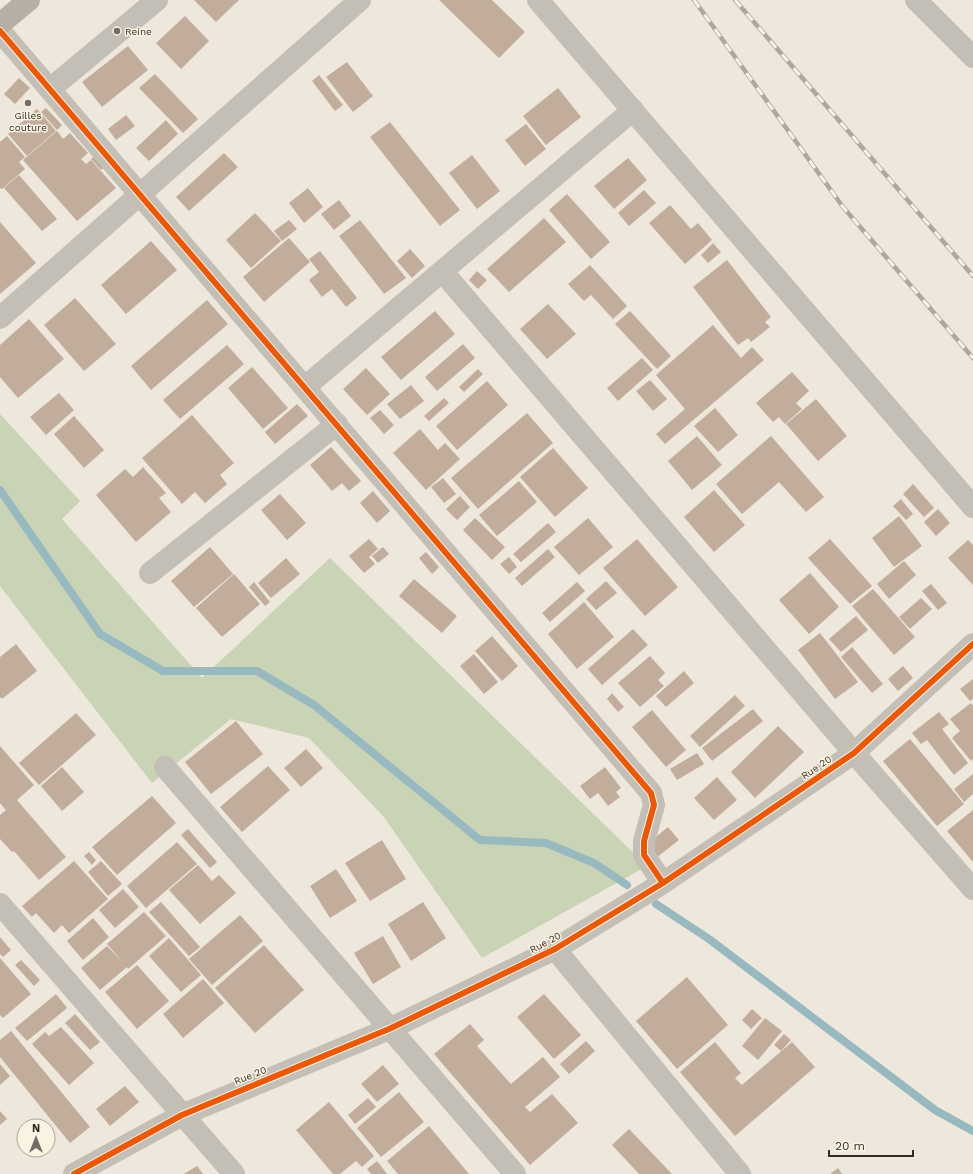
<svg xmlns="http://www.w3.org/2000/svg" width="973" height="1174" font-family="'Work Sans',sans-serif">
<rect width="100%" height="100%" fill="#ede7dc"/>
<path fill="#c9d3b5" d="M0,414L80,501L62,519L202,678L330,558L647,866L482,958L384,817L309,738L231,719L152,783L0,586Z"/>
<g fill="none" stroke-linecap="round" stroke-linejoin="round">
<path stroke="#98b9bf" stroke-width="8" d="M0,490L100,634L163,671H257L314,705L480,840L546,843L594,863L627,885
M656,904L709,939L935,1110L973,1131"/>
</g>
<path fill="#c2ad9c" d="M194,0H239L216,22Z
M439,0H492L525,32L499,58Z
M185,16L209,41L181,69L156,43Z
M128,46L148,70L102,107L82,82Z
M347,62L373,96L353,112L326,77Z
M155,74L198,119L183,133L139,88Z
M319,75L343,105L335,111L312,81Z
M19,78L30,88L15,104L4,94Z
M558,88L581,117L546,145L523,116Z
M46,108L62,125L57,130L41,112Z
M37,109L56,131L27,156L8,134Z
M126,115L135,126L116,140L108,129Z
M166,120L178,134L149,161L136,148Z
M390,122L460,210L440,226L370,137Z
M526,124L546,149L525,166L505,140Z
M57,131L63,139L70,133L88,153L81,159L86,164L91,160L116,188L77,221L23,160Z
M7,136L25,157L19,162L25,169L2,189L0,188V142Z
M99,152L109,163L101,170L91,159Z
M224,153L238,167L189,211L176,197Z
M472,155L500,191L477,209L449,173Z
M628,158L647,180L614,209L594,186Z
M19,175L57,219L42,231L4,188Z
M308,188L323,207L304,223L289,203Z
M644,190L656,203L629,226L618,213Z
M567,194L610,242L591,259L549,210Z
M339,200L351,216L334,230L321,214Z
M670,205L691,229L698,223L712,240L685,264L649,223Z
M255,213L281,241L251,268L226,240Z
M544,218L566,242L509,292L487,269Z
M289,220L297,229L282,241L274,231Z
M360,220L406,278L384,294L339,236Z
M0,222L36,263L0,294Z
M289,238L310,262L264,302L243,277Z
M151,241L177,270L126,314L101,285Z
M713,243L721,252L708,263L701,255Z
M410,249L425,266L412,278L397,261Z
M320,251L357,298L346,307L332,289L322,297L309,280L319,272L309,259Z
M727,260L771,317L765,322L770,327L751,342L748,338L738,345L693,287Z
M590,265L627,306L613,319L591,295L584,301L568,284Z
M477,271L487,280L478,289L469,280Z
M75,298L116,344L84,371L44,325Z
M207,300L228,324L151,390L131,366Z
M548,304L576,334L547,359L520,329Z
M435,311L455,334L401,380L381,357Z
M630,311L671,356L657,369L615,324Z
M29,319L64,359L18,398L0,377V345Z
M713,325L741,358L752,347L764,360L665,444L656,434L685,409L656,375Z
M463,344L475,358L437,391L425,377Z
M227,345L244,364L180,419L163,400Z
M642,358L653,370L618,401L607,388Z
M252,367L288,408L263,429L228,388Z
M366,368L390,394L367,415L343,389Z
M478,369L483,374L464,392L459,387Z
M792,372L809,391L796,403L802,409L785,424L779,417L773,422L756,403Z
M650,380L667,399L653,411L636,391Z
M487,381L508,405L457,450L436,426Z
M411,385L424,401L400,419L387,404Z
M59,393L74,410L46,435L30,417Z
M444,398L449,403L429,421L424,416Z
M816,399L847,436L818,461L786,424Z
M297,404L308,416L275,444L265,432Z
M715,408L738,435L718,452L694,426Z
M380,410L394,425L384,434L370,418Z
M527,413L553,443L478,509L451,478Z
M192,415L234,463L220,475L227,484L205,503L195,492L182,504L142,458Z
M74,416L104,450L84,468L54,434Z
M420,429L438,450L445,443L460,459L426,490L393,453Z
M697,436L722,465L692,490L668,461Z
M771,436L824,497L806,512L779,482L742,514L716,484Z
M331,447L361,481L349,491L342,483L332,491L310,465Z
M553,448L588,488L555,517L520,477Z
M143,467L166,493L159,498L171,512L136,542L96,495L125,469L133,477Z
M443,478L456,494L444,503L431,487Z
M519,481L537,502L497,536L479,515Z
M913,484L934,508L924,517L903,494Z
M714,490L745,525L714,552L684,517Z
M373,491L390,511L377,523L360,503Z
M280,494L306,523L287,540L261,510Z
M460,496L470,507L457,520L446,509Z
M901,499L913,514L906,520L893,506Z
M938,509L950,523L936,536L924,522Z
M899,516L922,546L894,567L872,538Z
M475,518L505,547L492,560L463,530Z
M588,518L613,547L579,575L554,547Z
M548,523L556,532L521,562L513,554Z
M369,539L378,549L369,557L375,564L364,573L349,556Z
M637,539L678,587L645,616L603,568Z
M830,539L872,586L850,604L808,558Z
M968,540L973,545V585L948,558Z
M210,547L233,574L194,607L171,581Z
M383,547L389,554L378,563L372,556Z
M548,549L555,557L522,586L515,578Z
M426,552L439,567L432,574L419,558Z
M509,557L517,567L509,574L500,564Z
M286,558L300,574L271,598L258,583Z
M904,561L916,575L889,599L877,584Z
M810,573L839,607L809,634L779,600Z
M234,574L260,604L222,637L196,608Z
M414,579L457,616L442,633L399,596Z
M606,581L617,593L596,610L586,599Z
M254,582L270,602L265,606L249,587Z
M577,582L585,591L550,622L542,613Z
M931,584L947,603L938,610L922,591Z
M873,589L915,637L894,655L852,606Z
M921,598L932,609L910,629L899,617Z
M584,602L614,637L577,669L548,634Z
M856,616L868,630L841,652L829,639Z
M633,629L648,645L602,685L588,669Z
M820,633L858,682L835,699L798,650Z
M492,636L518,666L502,681L475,651Z
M16,644L37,671L2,699L0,697V657Z
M852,647L883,684L872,693L841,657Z
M474,654L498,682L484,694L460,666Z
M650,656L665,673L658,680L664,686L640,707L618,683Z
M903,666L913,678L898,691L888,679Z
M684,671L694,683L666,707L656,696Z
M973,679V699L970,701L960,689Z
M612,693L624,707L618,712L607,699Z
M735,695L745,706L700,747L690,736Z
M971,703L973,706V759L971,761L952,738L960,731L950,719Z
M753,709L763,721L712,761L702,748Z
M652,710L686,750L666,767L632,727Z
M939,712L949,724L942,729L968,763L954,775L927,740L921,744L912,733Z
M76,713L96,735L39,785L19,763Z
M236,721L263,754L211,794L185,762Z
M778,726L804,752L755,798L731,772Z
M910,739L964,804L937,826L883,761Z
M0,746L34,785L17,800L66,857L39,880L14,851L12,852L0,839V815L6,810L0,803Z
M306,749L323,768L301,787L284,768Z
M697,753L704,764L677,780L670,769Z
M268,766L290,790L242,832L220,807Z
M62,767L84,792L62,811L41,786Z
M605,767L621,788L616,792L620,797L608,806L598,793L590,799L580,786Z
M973,774V794L964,802L954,789Z
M717,777L737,800L714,820L694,798Z
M152,796L176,823L117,875L92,847Z
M973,810V862L947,831Z
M668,827L679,840L656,858L645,846Z
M188,829L217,862L210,868L181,835Z
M382,840L406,879L370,901L345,863Z
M177,842L197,864L146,908L127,886Z
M89,852L96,860L92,865L84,856Z
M74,861L108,899L69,933L62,925L54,933L36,913L32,917L22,906Z
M101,861L122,884L108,896L88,872Z
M198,865L212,881L219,875L236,893L200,924L169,890Z
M336,869L357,901L330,918L310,886Z
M123,889L139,907L115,928L99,910Z
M161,902L200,947L189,956L149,912Z
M423,902L446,938L411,961L388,924Z
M144,912L166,936L128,969L127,967L100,990L81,968L107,946L123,962L107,944Z
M240,915L263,941L212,985L189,959Z
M93,918L109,937L83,960L67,941Z
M383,936L401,967L373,984L354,953Z
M0,937L11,950L3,957L0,954Z
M169,938L201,975L181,992L149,956Z
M264,945L304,990L255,1033L215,988Z
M0,958L31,994L3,1018L0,1015Z
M21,960L40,980L34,986L15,965Z
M137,965L169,1001L137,1029L105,992Z
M687,977L728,1025L677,1069L636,1021Z
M203,979L224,1003L183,1038L163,1014Z
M56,994L67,1008L27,1041L15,1028Z
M544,994L581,1035L554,1059L517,1017Z
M752,1009L762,1018L751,1029L742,1020Z
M75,1014L100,1042L90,1050L65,1023Z
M765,1018L782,1031L758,1060L742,1046Z
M470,1024L484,1040L477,1046L511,1084L543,1057L560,1077L525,1107L530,1112L552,1094L578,1123L530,1165L434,1054Z
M61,1027L94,1063L69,1085L32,1044L45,1032L49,1036Z
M11,1031L90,1127L70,1143L0,1057V1040Z
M784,1034L791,1040L781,1051L774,1045Z
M586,1041L595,1051L569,1074L560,1064Z
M715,1042L741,1073L735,1078L742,1085L792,1042L815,1067L735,1136L680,1072Z
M0,1064L10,1076L0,1085Z
M383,1065L399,1084L377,1102L361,1084Z
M125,1086L139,1102L110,1126L96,1109Z
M399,1092L424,1122L381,1157L357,1128Z
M368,1098L376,1107L355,1124L348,1115Z
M329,1102L374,1156L362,1167L356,1161L340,1174H333L296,1130Z
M0,1111L7,1119L0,1125Z
M429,1126L469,1174H398L387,1161Z
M629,1129L672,1174H639L612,1145Z
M377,1161L387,1174H371L367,1169Z
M197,1166L203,1174H184Z
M838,1168L842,1174H830Z"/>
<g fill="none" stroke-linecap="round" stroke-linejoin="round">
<path stroke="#c4bfb6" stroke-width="22" d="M538,0L973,507
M916,0L973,57
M0,31L651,793L654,805L644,841V855L663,883
M50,89L157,0
M442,271L854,753L973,889
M0,318L360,0
M305,387L633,110
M150,573L337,424
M165,767L515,1174
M0,904L234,1174
M555,949L740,1174
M74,1174L182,1115L389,1029L555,949L663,883L854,753L973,644"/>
<path stroke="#b5afa6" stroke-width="22" d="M0,24L29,0"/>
<g stroke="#ada7a0" stroke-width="4.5">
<path id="rail" d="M694,0L843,207L973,358
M735,0L973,276"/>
</g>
<use href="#rail" stroke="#faf3e2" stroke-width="3" stroke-dasharray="9" stroke-linecap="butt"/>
<g stroke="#faf3e2" stroke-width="8">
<path id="cycleway" d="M0,31L651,793L654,805L644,841V855L663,883
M74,1174L182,1115L389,1029L555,949L663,883L854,753L973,644"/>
</g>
<use href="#cycleway" stroke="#e8590c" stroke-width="6"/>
</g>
<g fill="#756d65" stroke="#faf3e2" stroke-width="1.5">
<circle cx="117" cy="31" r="4"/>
<circle cx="28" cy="103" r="4"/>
</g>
<g text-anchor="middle" stroke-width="3" stroke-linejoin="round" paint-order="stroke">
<g font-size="10" fill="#352c25" stroke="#faf3e2" text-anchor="start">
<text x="125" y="35">Reine</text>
<text x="28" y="119" text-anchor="middle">Gilles<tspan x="28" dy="12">couture</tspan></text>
</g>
<g font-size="10" fill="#352c25" stroke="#faf3e2">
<text transform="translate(816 767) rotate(-34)" y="4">Rue 20</text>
<text transform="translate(545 942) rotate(-28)" y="4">Rue 20</text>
<text transform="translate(250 1075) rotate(-22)" y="4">Rue 20</text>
</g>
</g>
<g transform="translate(36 1138)"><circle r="19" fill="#faf3e2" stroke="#aba396"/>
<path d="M0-3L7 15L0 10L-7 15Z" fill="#756d65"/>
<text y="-6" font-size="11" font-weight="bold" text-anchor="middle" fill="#352c25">N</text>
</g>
<path d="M829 1150v6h84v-6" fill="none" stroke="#352c25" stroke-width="2"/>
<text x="835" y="1150" font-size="12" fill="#352c25" stroke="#faf3e2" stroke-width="3" paint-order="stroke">20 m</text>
</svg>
